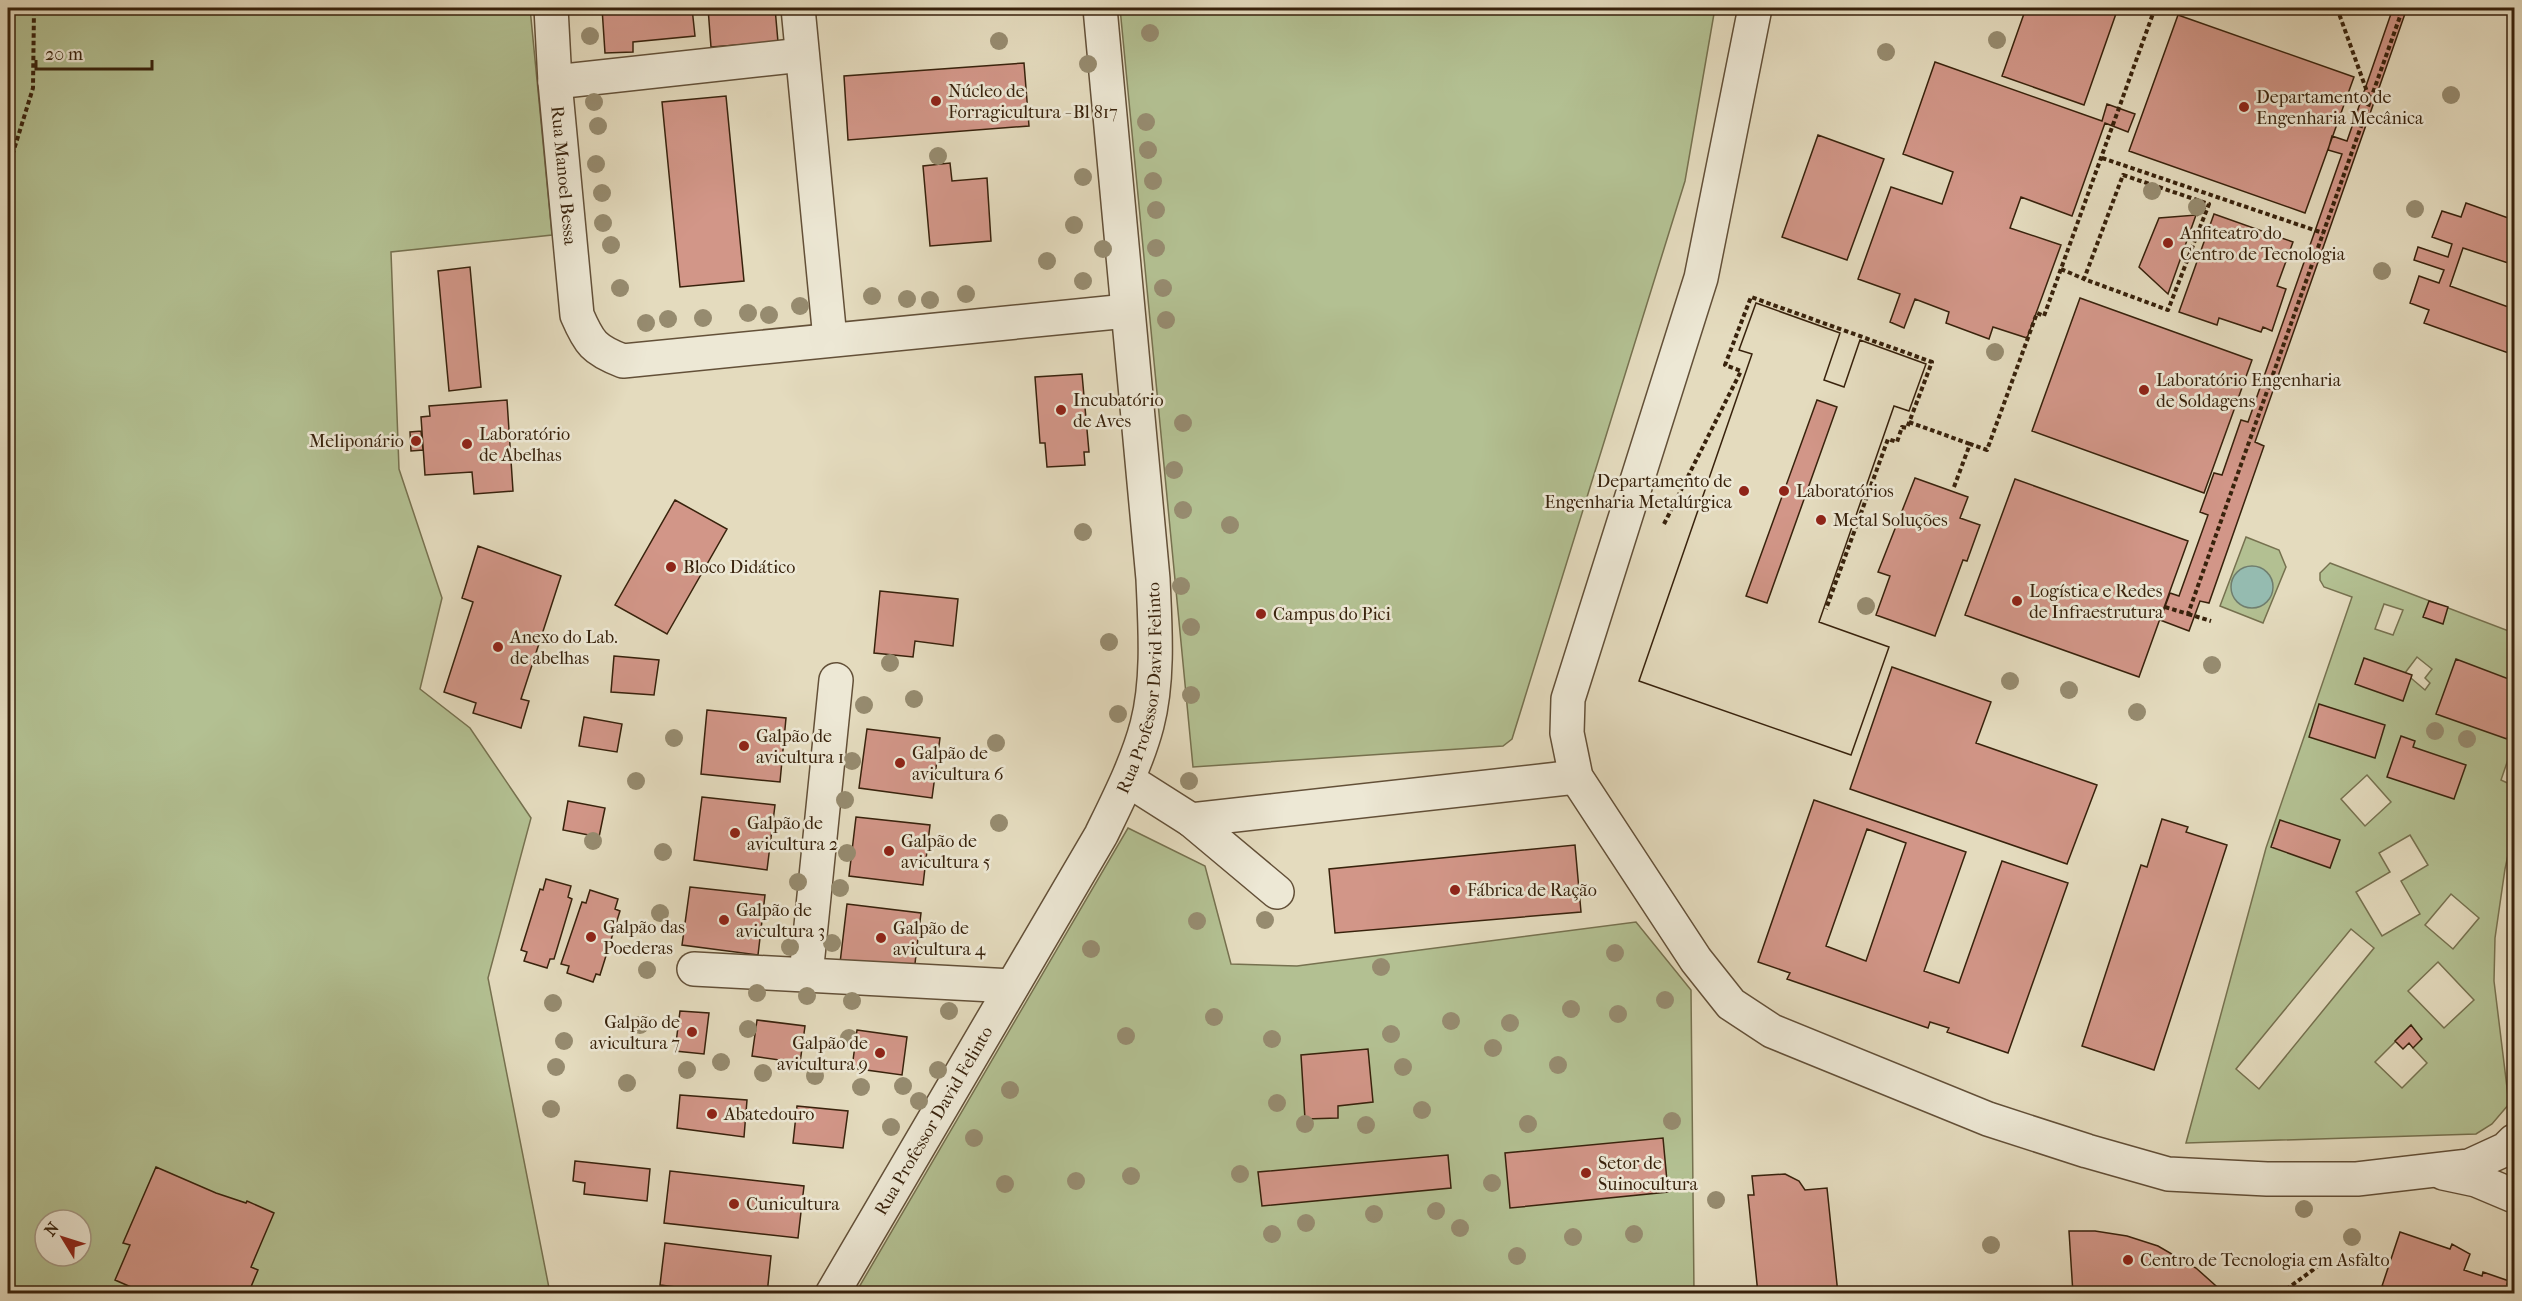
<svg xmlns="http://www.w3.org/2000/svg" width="2522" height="1301" font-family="'IM FELL French Canon',serif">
<rect width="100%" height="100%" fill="#e4dbbe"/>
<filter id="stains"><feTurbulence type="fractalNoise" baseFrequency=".00333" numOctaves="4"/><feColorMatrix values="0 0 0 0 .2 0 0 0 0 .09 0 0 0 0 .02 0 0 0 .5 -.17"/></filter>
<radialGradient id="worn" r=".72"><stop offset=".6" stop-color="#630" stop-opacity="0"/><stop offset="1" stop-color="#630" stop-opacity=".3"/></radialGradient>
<path fill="#b3c092" stroke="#76714f" stroke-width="1.5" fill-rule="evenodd" d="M8,8H530L552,235L391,252L399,469L442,598L420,689L470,728L531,818L488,978L550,1293H8ZM45,1220H81V1256H45Z
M1120,8H1715L1685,181L1512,739L1503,746L1193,767Z
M2246,537L2279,550L2286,567L2263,623L2220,606Z
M2330,563L2514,633V742L2501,780L2514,786V827L2505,869L2495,938L2494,981L2509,1104L2492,1124L2476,1134L2186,1143L2266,848L2352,597L2324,587L2320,580V573ZM2384,604L2403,610L2393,635L2375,629ZM2417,657L2432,669L2425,678L2430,683L2425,690L2405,673ZM2367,775L2391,802L2365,826L2341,799ZM2410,835L2428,865L2401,881L2420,914L2382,936L2356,892L2390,872L2379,853ZM2451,894L2479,918L2453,949L2425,925ZM2351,929L2374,948L2259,1089L2236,1069ZM2438,962L2474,1000L2444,1028L2408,991ZM2411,1026L2413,1048L2427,1063L2402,1088L2375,1062Z
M1128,828L1205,866L1231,964L1297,966L1636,922L1691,990L1694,1293L855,1294Z"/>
<path fill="#95bbb0" stroke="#707e6e" stroke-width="1.5" d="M2231 587a21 21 0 1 1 42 0a21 21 0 1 1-42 0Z"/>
<path fill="#d29688" stroke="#38220c" stroke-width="1.5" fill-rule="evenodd" d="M602,8H692L695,36L633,42V52L605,53Z
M708,8H775L778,42L711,47Z
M2026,8H2118L2084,105L2002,76Z
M2393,8H2407L2255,442L2264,446L2209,603L2200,601L2189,631L2160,620L2170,593L2179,596L2208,515L2200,512L2214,473L2222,475L2241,420L2248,422L2342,154L2328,150L2332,136L2347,141Z
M2178,15L2354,77L2305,213L2129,151Z
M1935,62L2102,121L2107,104L2135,114L2128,132L2105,123L2072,216L2021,197L2010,228L2061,245L2027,338L1993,327L1989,339L1946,323L1949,312L1915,299L1904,328L1890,322L1900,294L1858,279L1891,187L1942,204L1953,172L1903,154Z
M1024,63L1029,126L848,140L844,76Z
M726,96L744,281L680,287L662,102Z
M1818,135L1884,159L1847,260L1782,237Z
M950,163L952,181L987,178L991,241L930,246L923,166Z
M2466,203L2514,220V265L2463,248L2450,286L2514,309V355L2424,323L2429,310L2410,303L2419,276L2439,283L2444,270L2414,260L2418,247L2448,257L2452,244L2432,237L2442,211L2461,217Z
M2214,214L2293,242L2277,286L2286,289L2272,331L2263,327L2261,332L2219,318L2217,325L2179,312Z
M2196,215L2168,294L2139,267L2159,218Z
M470,267L481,387L449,391L438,271Z
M2080,298L2252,360L2204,493L2032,431Z
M1756,303L1840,333L1824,380L1844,387L1860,340L1926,364L1909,411L1894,406L1819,622L1889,647L1851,755L1639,681L1752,354L1739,350ZM1817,400L1837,407L1767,603L1746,596Z
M1756,303L1840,333L1824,380L1844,387L1860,340L1926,364L1909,411L1894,406L1819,622L1889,647L1851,755L1639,681L1752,354L1739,350Z
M1082,374L1089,452H1084L1085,465L1047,467L1045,443H1040L1035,377Z
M507,400L513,491L474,494L472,472L425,475L421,417L430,416L429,406Z
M421,431L423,450L411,451L410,432Z
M1915,478L1968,497L1960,518L1980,525L1967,561L1963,560L1935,636L1876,615L1890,576L1878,572Z
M2015,479L2188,541L2139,677L1965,615Z
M675,500L727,529L667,634L615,605Z
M478,546L561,576L521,699L529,701L521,728L473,713L476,703L444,692L473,602L462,598Z
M880,591L958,599L953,646L915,641L913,657L874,653Z
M2429,601L2448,607L2443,624L2423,617Z
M614,656L659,660L654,695L611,692Z
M2364,658L2412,675L2403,701L2355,684Z
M2456,659L2514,681V718L2507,739L2436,714Z
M1892,667L1991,702L1976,743L2097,785L2067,864L1850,789Z
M2319,704L2385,725L2375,758L2309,737Z
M707,710L786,718L780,782L701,774Z
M584,717L622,724L617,752L579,746Z
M867,729L940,738L932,798L859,788Z
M2401,736L2415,741L2413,747L2466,765L2454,799L2387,777Z
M702,797L775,805L767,870L694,860Z
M1814,800L1966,852L1924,971L1959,983L2002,861L2068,883L2008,1053L1947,1032L1949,1028L1930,1022L1928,1028L1787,979L1790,973L1758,962ZM1867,829L1906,843L1866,961L1826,946Z
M568,801L605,808L599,837L563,830Z
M856,817L930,825L923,885L849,876Z
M2162,819L2188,827L2186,832L2227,845L2154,1070L2082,1046L2141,865L2147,867Z
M2280,820L2340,840L2330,868L2271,847Z
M1575,845L1581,912L1335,933L1329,869Z
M546,879L571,886L568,897L572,899L554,959H550L547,968L524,961L527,952L521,950L540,889L543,890Z
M690,887L765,895L758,955L682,945Z
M590,890L618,899L615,909L620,911L600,975L596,974L593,982L567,973L569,966L561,964L582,902L586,903Z
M847,904L921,913L914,972L840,963Z
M680,1011L709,1013L704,1054L675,1051Z
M757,1020L805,1026L800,1063L752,1056Z
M2411,1025L2422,1039L2413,1048L2409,1043L2403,1049L2395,1041Z
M857,1030L907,1037L902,1075L852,1068Z
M1368,1049L1373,1102L1338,1106V1118L1305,1119L1301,1055Z
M680,1095L747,1100L744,1137L677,1128Z
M797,1106L848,1111L843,1148L793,1143Z
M1663,1138L1668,1192L1510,1208L1505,1153Z
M1448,1155L1451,1188L1262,1206L1258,1172Z
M575,1161L650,1169L647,1201L584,1194L585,1183L573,1181Z
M156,1167L216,1193L246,1203L247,1201L274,1213L251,1267L258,1270L248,1294H197L184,1288L181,1294H147L115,1280L130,1245L123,1243Z
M670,1171L804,1186L798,1238L664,1223Z
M1785,1174L1799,1181L1805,1190L1827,1188L1838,1294H1758L1748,1195H1754L1752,1176Z
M2069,1231H2095L2127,1236L2158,1246L2196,1268L2225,1294H2073Z
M2400,1232L2450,1249L2452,1244L2470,1254L2464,1270L2482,1276L2483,1272L2509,1281L2507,1284L2514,1286V1294H2387L2389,1288L2382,1286Z
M665,1243L771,1256L767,1294H732L660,1285Z"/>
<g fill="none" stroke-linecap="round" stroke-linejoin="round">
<g stroke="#635038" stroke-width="36">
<g id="street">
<path id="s1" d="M551,8L555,82L577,315C589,343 594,350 623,361L1127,311"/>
<path d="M798,8L830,339"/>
<path d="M1755,8L1701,278L1568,699L1567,733L1576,777L1696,960L1731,1004L1772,1031L1988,1119L2087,1151L2168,1174L2267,1179H2357L2469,1166L2506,1149L2514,1141"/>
<path d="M555,82L802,55"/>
<path d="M1128,780L1191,820L1576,777"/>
<path d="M1191,820L1277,892"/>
<path d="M694,969L1012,986"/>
<path d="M806,975L836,680"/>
<path d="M2443,1173L2476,1180L2514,1196"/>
<path id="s2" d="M832,1294L1101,835C1118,800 1137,763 1147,725C1159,679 1155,625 1153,579L1100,8"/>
</g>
</g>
<path stroke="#38220c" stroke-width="4" stroke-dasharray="4.5 3" stroke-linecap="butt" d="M2337,8L2370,100
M2381,8L2401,14
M2102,158L2323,233
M8,169L33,88L34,8
M2123,175L2209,204L2168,310L2084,279Z
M2196,215L2207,205
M2061,269L2084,279
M1909,422L1970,444
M1954,487L1970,444L1987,450L2037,313L2044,316L2155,8
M1664,524L1741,371L1725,365L1751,297L1932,362L1907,428L1902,427L1897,442L1888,439L1826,609
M2165,607L2188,614L2403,8
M2188,614L2211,621
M2280,1294L2321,1264"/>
<use href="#street" stroke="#ede8d5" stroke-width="33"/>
</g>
<g fill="#968b6f">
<circle cx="1150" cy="33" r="9"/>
<circle cx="590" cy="36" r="9"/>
<circle cx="1997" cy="40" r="9"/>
<circle cx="999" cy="41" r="9"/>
<circle cx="1886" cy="52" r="9"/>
<circle cx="1088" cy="64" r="9"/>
<circle cx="2451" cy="95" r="9"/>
<circle cx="594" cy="102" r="9"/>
<circle cx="1146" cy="122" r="9"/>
<circle cx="598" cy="126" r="9"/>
<circle cx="1148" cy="150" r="9"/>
<circle cx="938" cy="156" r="9"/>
<circle cx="596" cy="164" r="9"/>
<circle cx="1083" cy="177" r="9"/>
<circle cx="1153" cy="181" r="9"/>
<circle cx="2152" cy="191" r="9"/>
<circle cx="602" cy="193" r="9"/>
<circle cx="2197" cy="207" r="9"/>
<circle cx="2415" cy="209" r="9"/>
<circle cx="1156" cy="210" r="9"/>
<circle cx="603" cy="223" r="9"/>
<circle cx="1074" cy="225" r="9"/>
<circle cx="611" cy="245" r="9"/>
<circle cx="1156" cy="248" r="9"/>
<circle cx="1103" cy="249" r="9"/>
<circle cx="1047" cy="261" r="9"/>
<circle cx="2382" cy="271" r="9"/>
<circle cx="1083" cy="281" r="9"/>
<circle cx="620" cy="288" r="9"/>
<circle cx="1163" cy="288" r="9"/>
<circle cx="966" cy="294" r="9"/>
<circle cx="872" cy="296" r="9"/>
<circle cx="907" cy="299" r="9"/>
<circle cx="930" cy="300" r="9"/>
<circle cx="800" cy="306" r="9"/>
<circle cx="748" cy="313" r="9"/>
<circle cx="769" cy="315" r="9"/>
<circle cx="703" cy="318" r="9"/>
<circle cx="668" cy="319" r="9"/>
<circle cx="1166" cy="320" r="9"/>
<circle cx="646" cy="323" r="9"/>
<circle cx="1995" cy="352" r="9"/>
<circle cx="1183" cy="423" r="9"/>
<circle cx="1174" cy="470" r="9"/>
<circle cx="1183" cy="510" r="9"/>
<circle cx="1230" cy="525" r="9"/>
<circle cx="1083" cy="532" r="9"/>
<circle cx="1181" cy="586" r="9"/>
<circle cx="1866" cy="606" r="9"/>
<circle cx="1191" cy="627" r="9"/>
<circle cx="1109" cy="642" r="9"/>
<circle cx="890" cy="663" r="9"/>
<circle cx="2212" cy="665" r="9"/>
<circle cx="2010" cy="681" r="9"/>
<circle cx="2069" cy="690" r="9"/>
<circle cx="1191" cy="695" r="9"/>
<circle cx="914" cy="699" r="9"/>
<circle cx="864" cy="705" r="9"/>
<circle cx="2137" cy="712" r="9"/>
<circle cx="1118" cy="714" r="9"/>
<circle cx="2435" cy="731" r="9"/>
<circle cx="674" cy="738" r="9"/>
<circle cx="2467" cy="739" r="9"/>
<circle cx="996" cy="743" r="9"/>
<circle cx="852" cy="761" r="9"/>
<circle cx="636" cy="781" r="9"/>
<circle cx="1189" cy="781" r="9"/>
<circle cx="845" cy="800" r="9"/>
<circle cx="999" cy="823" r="9"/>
<circle cx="593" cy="841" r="9"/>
<circle cx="663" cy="852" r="9"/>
<circle cx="847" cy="853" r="9"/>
<circle cx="798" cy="882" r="9"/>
<circle cx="840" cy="888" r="9"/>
<circle cx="660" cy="913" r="9"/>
<circle cx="1265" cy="920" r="9"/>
<circle cx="1197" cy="921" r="9"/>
<circle cx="832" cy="943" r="9"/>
<circle cx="790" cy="947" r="9"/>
<circle cx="1091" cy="949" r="9"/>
<circle cx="1615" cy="953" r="9"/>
<circle cx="1381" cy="967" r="9"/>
<circle cx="647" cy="970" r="9"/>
<circle cx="757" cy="993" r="9"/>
<circle cx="807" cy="996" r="9"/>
<circle cx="1665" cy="1000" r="9"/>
<circle cx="852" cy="1001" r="9"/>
<circle cx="553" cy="1003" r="9"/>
<circle cx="1571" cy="1009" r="9"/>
<circle cx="949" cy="1011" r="9"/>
<circle cx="1618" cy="1014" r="9"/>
<circle cx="1214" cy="1017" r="9"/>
<circle cx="1451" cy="1021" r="9"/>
<circle cx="1510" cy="1023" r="9"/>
<circle cx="640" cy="1025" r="9"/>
<circle cx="748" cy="1029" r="9"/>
<circle cx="1391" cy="1034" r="9"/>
<circle cx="1126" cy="1036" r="9"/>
<circle cx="849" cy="1038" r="9"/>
<circle cx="1272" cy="1039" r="9"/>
<circle cx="564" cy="1041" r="9"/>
<circle cx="1493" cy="1048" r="9"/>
<circle cx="721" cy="1062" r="9"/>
<circle cx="1558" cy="1065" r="9"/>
<circle cx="556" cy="1067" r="9"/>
<circle cx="1403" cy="1067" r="9"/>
<circle cx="687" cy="1070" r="9"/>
<circle cx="938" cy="1070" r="9"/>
<circle cx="763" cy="1073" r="9"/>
<circle cx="815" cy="1076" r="9"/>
<circle cx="627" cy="1083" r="9"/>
<circle cx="903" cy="1086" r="9"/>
<circle cx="861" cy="1087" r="9"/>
<circle cx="1010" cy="1090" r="9"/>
<circle cx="919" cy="1101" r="9"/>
<circle cx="1277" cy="1103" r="9"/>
<circle cx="551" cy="1109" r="9"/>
<circle cx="1422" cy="1110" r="9"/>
<circle cx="1672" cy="1121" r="9"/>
<circle cx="1305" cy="1124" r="9"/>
<circle cx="1528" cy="1124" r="9"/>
<circle cx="1366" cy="1125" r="9"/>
<circle cx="891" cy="1127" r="9"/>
<circle cx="974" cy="1138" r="9"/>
<circle cx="1240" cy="1174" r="9"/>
<circle cx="1131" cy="1176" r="9"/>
<circle cx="1076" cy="1181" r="9"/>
<circle cx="1492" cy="1183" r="9"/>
<circle cx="1005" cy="1184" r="9"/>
<circle cx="1716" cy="1200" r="9"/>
<circle cx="2304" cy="1209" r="9"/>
<circle cx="1436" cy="1211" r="9"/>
<circle cx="1374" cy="1214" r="9"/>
<circle cx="1306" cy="1223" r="9"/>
<circle cx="1460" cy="1228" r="9"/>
<circle cx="1272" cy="1234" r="9"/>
<circle cx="1634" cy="1234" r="9"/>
<circle cx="1573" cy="1237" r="9"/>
<circle cx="2352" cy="1237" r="9"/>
<circle cx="1991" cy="1245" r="9"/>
<circle cx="1517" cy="1256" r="9"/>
</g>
<g fill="#8f2418" stroke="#ede8d5" stroke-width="2">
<circle cx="936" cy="101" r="6"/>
<circle cx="2244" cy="107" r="6"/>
<circle cx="2168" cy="243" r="6"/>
<circle cx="2144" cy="390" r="6"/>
<circle cx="1061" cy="410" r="6"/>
<circle cx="416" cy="441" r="6"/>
<circle cx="467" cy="444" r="6"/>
<circle cx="1744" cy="491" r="6"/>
<circle cx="1784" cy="491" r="6"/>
<circle cx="1821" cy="520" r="6"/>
<circle cx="671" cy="567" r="6"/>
<circle cx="2017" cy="601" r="6"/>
<circle cx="1261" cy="614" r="6"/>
<circle cx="498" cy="647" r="6"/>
<circle cx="744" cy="746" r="6"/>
<circle cx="900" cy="763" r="6"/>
<circle cx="735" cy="833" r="6"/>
<circle cx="889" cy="851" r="6"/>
<circle cx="1455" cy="890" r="6"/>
<circle cx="724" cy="920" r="6"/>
<circle cx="591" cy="937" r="6"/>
<circle cx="881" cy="938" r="6"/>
<circle cx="692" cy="1032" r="6"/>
<circle cx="880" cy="1053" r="6"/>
<circle cx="712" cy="1114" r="6"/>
<circle cx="1586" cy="1173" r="6"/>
<circle cx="734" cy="1204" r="6"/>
<circle cx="2128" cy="1260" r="6"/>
</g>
<g text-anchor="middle" stroke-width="5" stroke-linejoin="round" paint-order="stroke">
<g font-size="18" fill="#38220c" stroke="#ede8d5" text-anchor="start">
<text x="948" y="97">Núcleo de<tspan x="948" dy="21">Forragicultura - Bl 817</tspan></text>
<text x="2256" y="103">Departamento de<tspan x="2256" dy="21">Engenharia Mecânica</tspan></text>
<text x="2180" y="239">Anfiteatro do<tspan x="2180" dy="21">Centro de Tecnologia</tspan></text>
<text x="2156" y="386">Laboratório Engenharia<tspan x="2156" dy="21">de Soldagens</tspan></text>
<text x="1073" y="406">Incubatório<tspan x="1073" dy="21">de Aves</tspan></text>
<text x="479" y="440">Laboratório<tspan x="479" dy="21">de Abelhas</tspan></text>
<text x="404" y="447" text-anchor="end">Meliponário</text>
<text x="1732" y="487" text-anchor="end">Departamento de<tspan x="1732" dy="21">Engenharia Metalúrgica</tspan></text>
<text x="1796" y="497">Laboratórios</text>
<text x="1833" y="526">Metal Soluções</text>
<text x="683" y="573">Bloco Didático</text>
<text x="2029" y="597">Logística e Redes<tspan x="2029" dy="21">de Infraestrutura</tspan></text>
<text x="1273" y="620">Campus do Pici</text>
<text x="510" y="643">Anexo do Lab.<tspan x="510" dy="21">de abelhas</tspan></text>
<text x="756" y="742">Galpão de<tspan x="756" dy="21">avicultura 1</tspan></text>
<text x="912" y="759">Galpão de<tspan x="912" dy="21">avicultura 6</tspan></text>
<text x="747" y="829">Galpão de<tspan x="747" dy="21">avicultura 2</tspan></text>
<text x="901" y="847">Galpão de<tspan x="901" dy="21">avicultura 5</tspan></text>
<text x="1467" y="896">Fábrica de Ração</text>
<text x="736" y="916">Galpão de<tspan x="736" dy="21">avicultura 3</tspan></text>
<text x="603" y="933">Galpão das<tspan x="603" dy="21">Poederas</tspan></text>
<text x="893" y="934">Galpão de<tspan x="893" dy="21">avicultura 4</tspan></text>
<text x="680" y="1028" text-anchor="end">Galpão de<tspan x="680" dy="21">avicultura 7</tspan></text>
<text x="868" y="1049" text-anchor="end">Galpão de<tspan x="868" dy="21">avicultura 9</tspan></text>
<text x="724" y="1120">Abatedouro</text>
<text x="1598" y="1169">Setor de<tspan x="1598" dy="21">Suinocultura</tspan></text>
<text x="746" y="1210">Cunicultura</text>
<text x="2140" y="1266">Centro de Tecnologia em Asfalto</text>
</g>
<g font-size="18" fill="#38220c" stroke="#ede8d5">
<text dy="6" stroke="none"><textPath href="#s1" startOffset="168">Rua Manoel Bessa</textPath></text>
<text dy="6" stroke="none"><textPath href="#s2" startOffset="687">Rua Professor David Felinto</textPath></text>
<text dy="6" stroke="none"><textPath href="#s2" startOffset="201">Rua Professor David Felinto</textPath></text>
</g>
</g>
<rect width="2522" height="1301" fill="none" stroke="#e4dbbe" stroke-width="30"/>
<rect x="9" y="9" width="2504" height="1283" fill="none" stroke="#38220c" stroke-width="3"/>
<rect x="15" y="15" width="2492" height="1271" fill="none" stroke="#38220c" stroke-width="1.5"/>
<g transform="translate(63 1238) rotate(308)"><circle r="28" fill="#ede8d5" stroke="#a59985" stroke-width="1.5"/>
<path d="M0-4.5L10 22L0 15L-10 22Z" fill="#8f2418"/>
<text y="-9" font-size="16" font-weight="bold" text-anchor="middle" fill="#38220c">N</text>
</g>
<path d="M36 60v9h116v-9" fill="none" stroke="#38220c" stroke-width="3"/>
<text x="45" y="60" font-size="18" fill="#38220c" stroke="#ede8d5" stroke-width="4.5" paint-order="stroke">20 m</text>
<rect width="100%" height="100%" filter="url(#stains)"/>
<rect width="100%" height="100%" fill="url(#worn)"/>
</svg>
